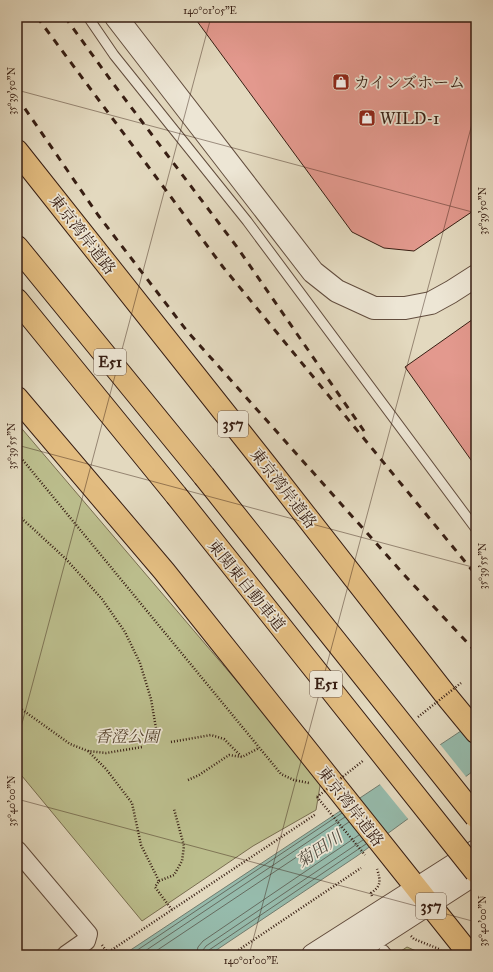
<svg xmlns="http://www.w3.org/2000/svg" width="493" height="972" font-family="'IM FELL Great Primer','Noto Serif JP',serif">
<rect width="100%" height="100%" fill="#e3d9bf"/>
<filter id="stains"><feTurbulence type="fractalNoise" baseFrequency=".005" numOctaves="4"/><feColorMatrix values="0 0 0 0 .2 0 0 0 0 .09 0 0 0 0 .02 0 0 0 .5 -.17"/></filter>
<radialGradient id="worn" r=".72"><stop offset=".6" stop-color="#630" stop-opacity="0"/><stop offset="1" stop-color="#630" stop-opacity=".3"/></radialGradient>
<path fill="#bbbd8c" stroke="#796e50" d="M17,423L321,780L316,810L253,846L142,921L17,770Z
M407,947L425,955H395Z"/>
<path fill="#96bbac" stroke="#707c6f" d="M476,721V769L357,856L209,955H123Z"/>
<path fill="#e3d9bf" d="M439,743L467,778L409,820L378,782Z"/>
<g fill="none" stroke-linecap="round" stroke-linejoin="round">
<path stroke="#666c60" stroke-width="1" d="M130,955L342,813
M139,955L345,817
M150,955L349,822
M196,955L198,947L203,941L359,835
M202,955L203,950L206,946L363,840
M207,955L209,950L366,844"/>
</g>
<path fill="#e3998e" stroke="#371e13" d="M194,17H471L476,24V209L414,251L384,248L352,232Z
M476,317V467L405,367Z"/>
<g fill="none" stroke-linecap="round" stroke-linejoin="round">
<g stroke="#624d3e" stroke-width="11">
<path id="service" d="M88,17L114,55L247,221L476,529
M384,950L388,955"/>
</g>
<g stroke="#624d3e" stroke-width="20">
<path id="minor" d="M17,850L88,934L86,941L66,955"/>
</g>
<g stroke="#624d3e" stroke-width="24">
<path id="tertiary" d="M116,17L313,272L337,291L374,308H405L431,303L451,292L476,276
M313,955L476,851
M349,955L476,873"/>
</g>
<g stroke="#371e13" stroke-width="24">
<path id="trunk" d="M17,151L266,465L448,698L476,732
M17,398L164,571L470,955"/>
</g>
<g stroke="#371e13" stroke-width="24">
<path id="motorway" d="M17,247L204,476
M17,300L176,495"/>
</g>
<path stroke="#371e13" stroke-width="2.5" stroke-dasharray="1 2" stroke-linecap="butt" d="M17,453L281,774L294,780L309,783
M17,514L66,559L102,599L125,632L140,663L151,699L158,740
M17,706L70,744L88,751L106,753L142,747
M171,742L211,735L224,739L241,756
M88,751L106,769L132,803L141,845L159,881L155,887L172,910
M188,780L199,775L229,755L242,757L259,748
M317,797L365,855
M159,881L174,875L182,861L184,846L174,809
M372,896L371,893C381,886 381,881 377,869
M411,936L414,939L439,949L444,955
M102,945L108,953
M104,955L316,814
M231,955L361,868"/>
<use href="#service" stroke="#ede6d5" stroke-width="9"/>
<use href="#minor" stroke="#ede6d5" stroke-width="18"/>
<use href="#tertiary" stroke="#ede6d5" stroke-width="22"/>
<use href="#trunk" stroke="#e2bc80" stroke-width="22"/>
<use href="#motorway" stroke="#e2bc80" stroke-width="22"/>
<path stroke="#371e13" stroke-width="3" stroke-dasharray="7 7" stroke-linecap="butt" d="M37,17L223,267L476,575
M65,17L112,82L237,247L364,431
M17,97L98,215L187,331L408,579L476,652"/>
<g stroke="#371e13" stroke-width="24" stroke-linecap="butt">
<path id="motorway-bridge" d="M204,476L476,817
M176,495L476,872"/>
</g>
<path stroke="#371e13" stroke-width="2.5" stroke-dasharray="1 2" stroke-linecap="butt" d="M418,717L461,683
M317,797L364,760"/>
<use href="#motorway-bridge" stroke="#e2bc80" stroke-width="22"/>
</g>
<path fill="none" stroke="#371e13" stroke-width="1" stroke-opacity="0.45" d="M17,90L476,213M17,445L476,568M17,742L211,17M17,799L476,922M249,955L476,109"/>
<defs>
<g id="shop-square" transform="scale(0.9)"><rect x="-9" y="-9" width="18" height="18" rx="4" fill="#8f2418" stroke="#ede6d5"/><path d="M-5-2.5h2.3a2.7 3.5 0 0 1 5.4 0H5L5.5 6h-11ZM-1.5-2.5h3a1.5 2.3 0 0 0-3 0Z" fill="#fff"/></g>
</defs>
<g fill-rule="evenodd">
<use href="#shop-square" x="341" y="82"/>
<use href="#shop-square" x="367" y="118"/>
</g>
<g text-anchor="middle" stroke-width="3.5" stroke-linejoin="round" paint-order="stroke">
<g fill="#ede6d5" stroke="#6e5a4d" stroke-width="1">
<rect x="94" y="349" width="32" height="26" rx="3"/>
<rect x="218" y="411" width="30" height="26" rx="3"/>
<rect x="310" y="671" width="32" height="26" rx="3"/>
<rect x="416" y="893" width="30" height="26" rx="3"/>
</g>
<g font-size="15" font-weight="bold" fill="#371e13">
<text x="110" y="367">E51</text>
<text x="233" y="429">357</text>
<text x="326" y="689">E51</text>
<text x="431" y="911">357</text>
</g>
<g font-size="16" fill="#371e13" stroke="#ede6d5" text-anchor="start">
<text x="354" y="88">カインズホーム</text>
<text x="380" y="124">WILD-1</text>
</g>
<g font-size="16" fill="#371e13" stroke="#ede6d5">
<text transform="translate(83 234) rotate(52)" y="6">東京湾岸道路</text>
<text transform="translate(284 488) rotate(52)" y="6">東京湾岸道路</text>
<text transform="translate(247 585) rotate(51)" y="6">東関東自動車道</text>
<text transform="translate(351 806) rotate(52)" y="6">東京湾岸道路</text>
</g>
<g font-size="16" font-style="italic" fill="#584631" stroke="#ede6d5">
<text x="127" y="742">香澄公園</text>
</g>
<g font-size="17" font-style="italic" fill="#544d41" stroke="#ede6d5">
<text transform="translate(319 849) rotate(-34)" y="6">菊田川</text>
</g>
</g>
<rect width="493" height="972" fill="none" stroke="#e3d9bf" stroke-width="44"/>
<rect x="22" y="22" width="449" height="928" fill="none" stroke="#371e13" stroke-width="1.5"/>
<g font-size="10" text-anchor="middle" fill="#371e13">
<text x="210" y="14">140°01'05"E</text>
<text transform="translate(11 91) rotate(-90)" y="4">35°39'50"N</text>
<text transform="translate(482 211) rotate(-90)" y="4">35°39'50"N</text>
<text transform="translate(11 446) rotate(-90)" y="4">35°39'55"N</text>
<text transform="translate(482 566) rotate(-90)" y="4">35°39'55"N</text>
<text transform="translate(11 801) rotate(-90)" y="4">35°40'00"N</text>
<text transform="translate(482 921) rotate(-90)" y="4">35°40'00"N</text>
<text x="251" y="964">140°01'00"E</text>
</g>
<rect width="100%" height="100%" filter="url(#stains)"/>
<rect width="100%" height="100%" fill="url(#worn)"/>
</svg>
